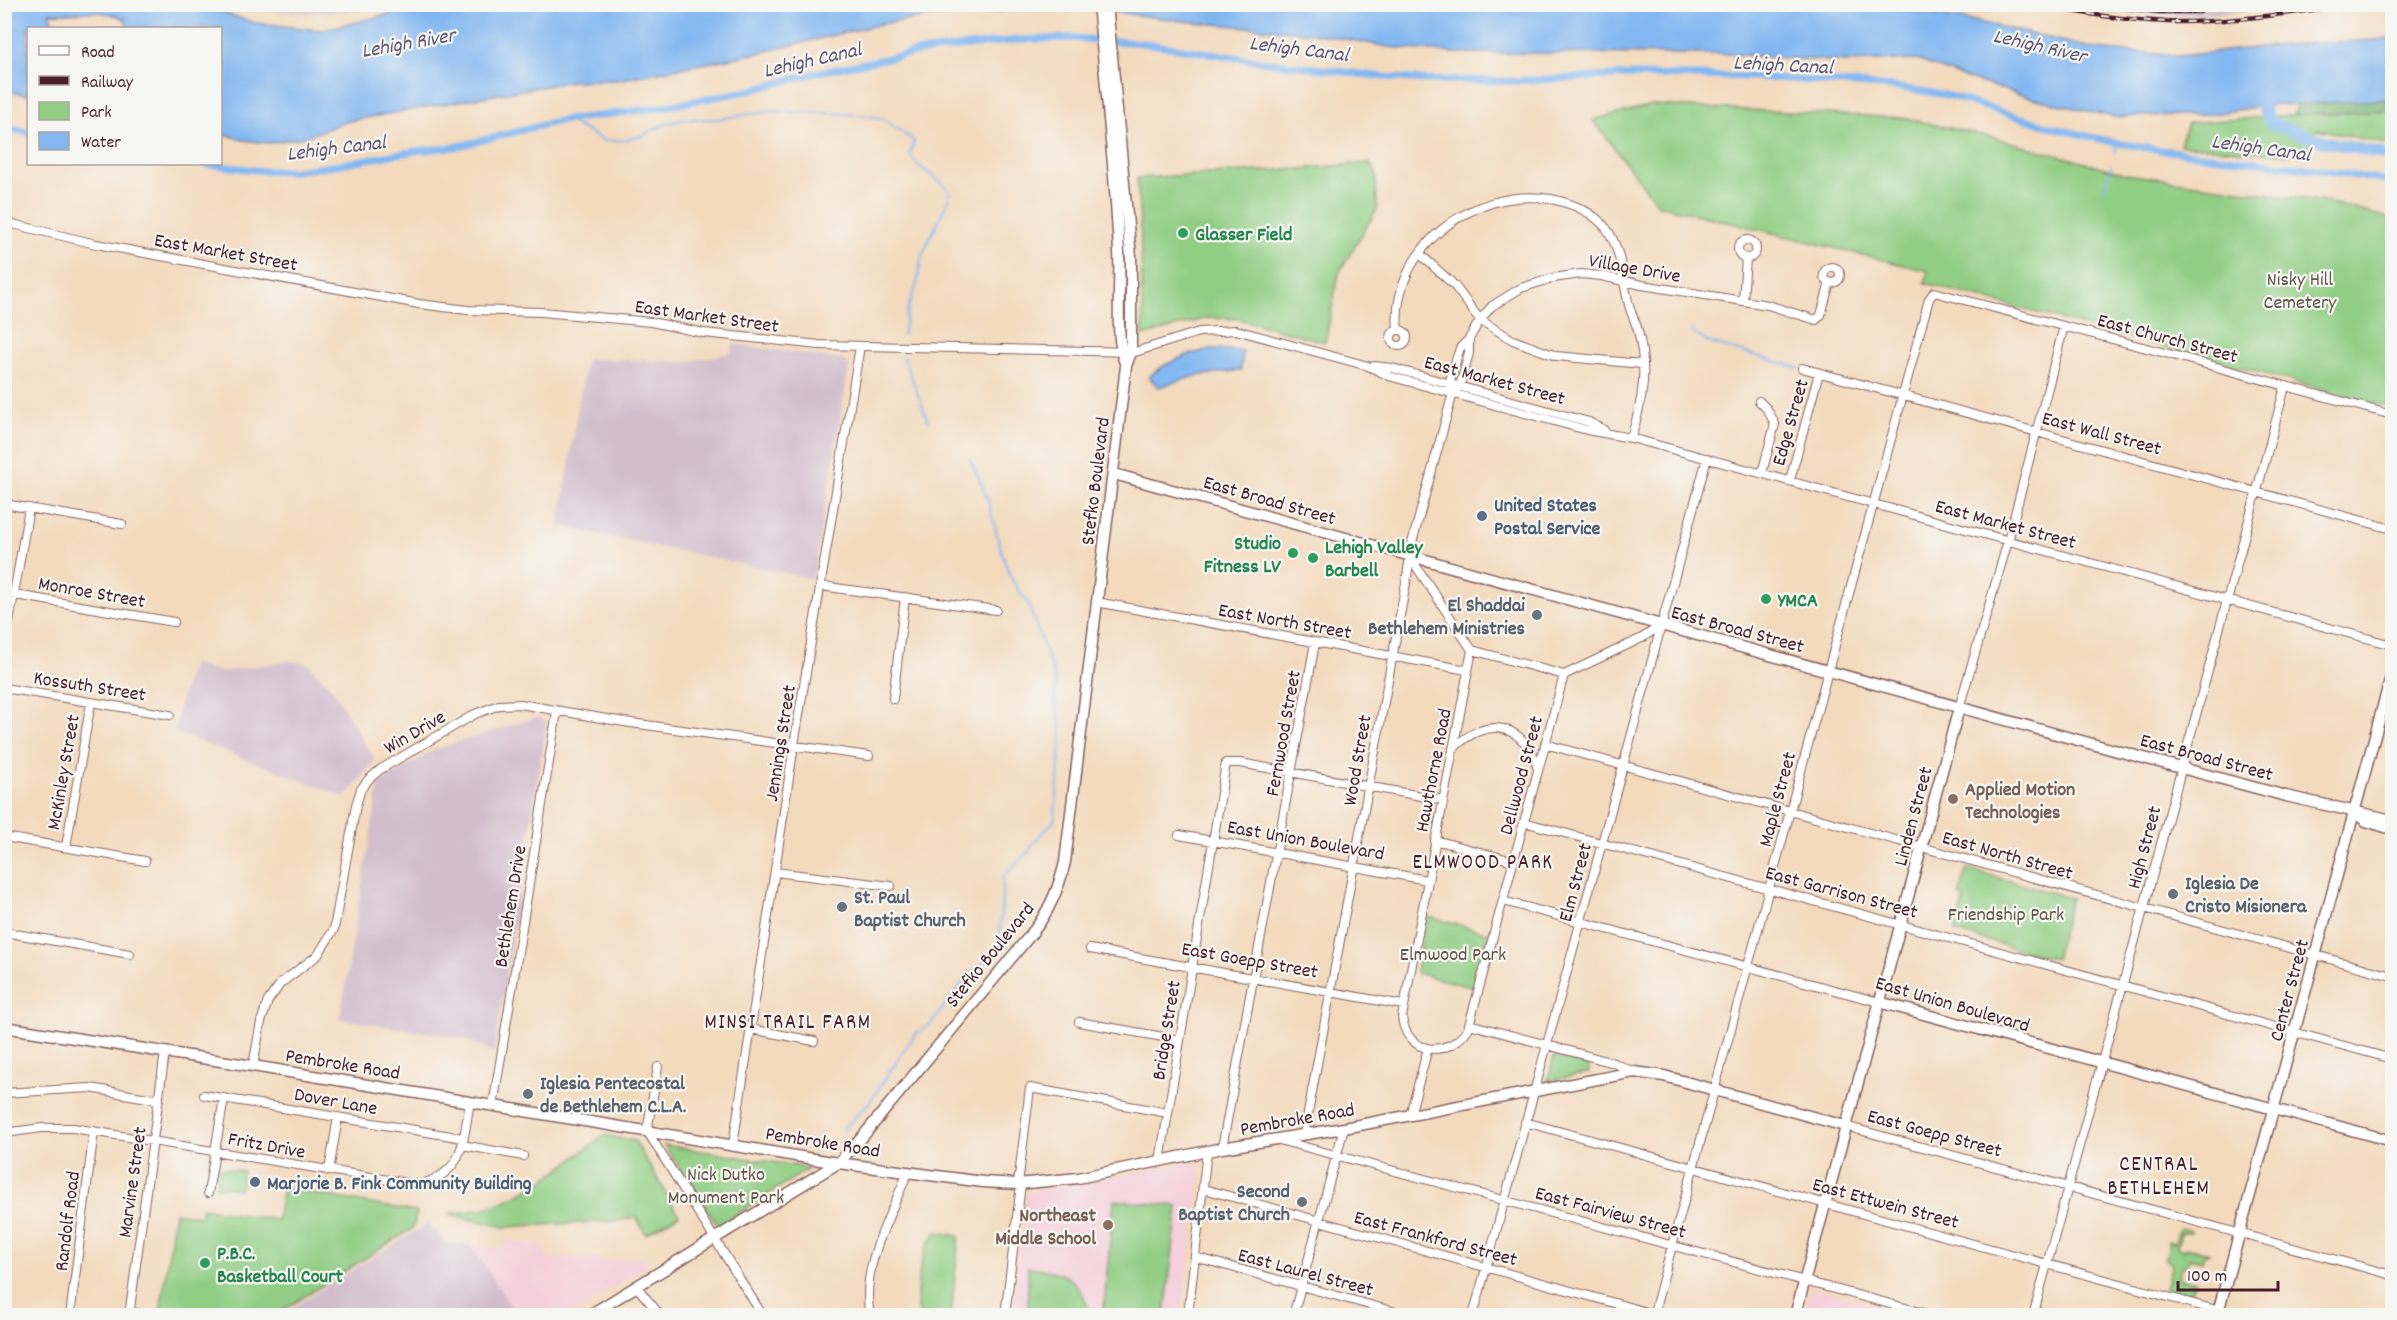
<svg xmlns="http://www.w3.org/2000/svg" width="2397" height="1320" font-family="Dekko,sans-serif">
<rect width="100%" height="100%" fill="#f6f6f2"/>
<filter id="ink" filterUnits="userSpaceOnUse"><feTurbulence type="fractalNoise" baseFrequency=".0167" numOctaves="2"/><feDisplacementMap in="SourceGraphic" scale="12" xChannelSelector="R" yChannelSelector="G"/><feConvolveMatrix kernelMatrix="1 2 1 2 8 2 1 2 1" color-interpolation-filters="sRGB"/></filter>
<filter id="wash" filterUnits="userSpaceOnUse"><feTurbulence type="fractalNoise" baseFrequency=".008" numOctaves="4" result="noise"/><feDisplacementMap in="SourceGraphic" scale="24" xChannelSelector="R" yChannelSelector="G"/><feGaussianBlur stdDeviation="1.35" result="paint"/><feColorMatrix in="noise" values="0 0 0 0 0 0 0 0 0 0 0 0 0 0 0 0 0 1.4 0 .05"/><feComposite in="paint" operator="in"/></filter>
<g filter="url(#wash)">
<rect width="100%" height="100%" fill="#f3dabd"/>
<path fill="#f5cfdb" d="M1191,1162L1199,1167L1200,1172L1182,1315L1012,1316L1026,1197L1030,1191Z
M504,1241L541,1245L548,1258L559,1257L611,1260L643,1256L649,1265L569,1315H516L472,1246L504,1248Z
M1812,1288L1913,1315H1804Z"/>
<path fill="#d1bdcc" d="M387,5V7L322,13L272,11L262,5Z
M2072,5H2311L2213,14L2173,15L2125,13Z
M733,344L843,360L849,366L813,579L559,526L586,359L685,362L731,353Z
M288,661L308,663L331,687L375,760L346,797L174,732L181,698L192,664L221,672Z
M538,717L547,722L494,1052L462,1038L340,1019L379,784L433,750Z
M427,1224L441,1235L445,1244L462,1243L472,1246L516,1315H280Z"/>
<path fill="#91ce84" stroke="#6e7658" stroke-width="1.5" d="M1652,105L1904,118L1995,138L2126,174L2332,203L2392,219V408L1925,283L1928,271L1658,205L1593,120Z
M2392,111V145L2317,129L2307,156L2180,145L2187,123L2293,115Z
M1369,163L1376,171L1377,209L1339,273L1325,342L1238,319L1208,318L1143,336L1141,239L1137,178L1299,169Z
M1967,869L2071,898L2055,959L1955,932L1965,898L1959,896Z
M1426,916L1488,933L1474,988L1416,973Z
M1554,1056L1589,1066V1073L1548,1081Z
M604,1135L635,1141L679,1215L646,1234L636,1217L616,1221L504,1227L447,1214C461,1212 476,1211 489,1207C532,1193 568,1163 604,1135Z
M664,1145L810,1168L718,1226Z
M219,1168L243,1171L240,1189L216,1186Z
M283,1188L417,1212L413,1228L275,1315L182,1316L160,1313L175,1212L200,1216L202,1208L277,1220Z
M1114,1200L1178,1206L1165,1315H1103Z
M2181,1228L2190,1231V1233H2181L2177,1248L2185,1250L2186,1247L2209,1253L2204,1255L2202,1261L2190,1258L2187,1267L2181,1266L2178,1278L2196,1282L2189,1295L2165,1289L2172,1264L2164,1259L2168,1251V1241L2175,1243L2179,1229Z
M937,1232L959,1236L951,1315H920C913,1295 921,1246 937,1232Z
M1028,1267C1066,1272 1079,1276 1091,1315H1028Z"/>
<path fill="#74b172" stroke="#5f684e" stroke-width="1.5" d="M2392,99V111L2293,115L2298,104Z"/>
<path fill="#82b7f1" stroke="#666b8e" stroke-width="1.5" d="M435,4L1871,5L1975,21L2096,49L2178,56L2281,45L2392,39V99L2262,106L2213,114L2113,117L2032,98L1965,78L1917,60L1846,62L1726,54L1455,53L1388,47L1313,33L1191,22L1090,9L1024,7L1001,12L927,17L881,24L754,54L617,80L572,81L349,121L304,137L268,143L243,140L221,133L220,28H127L126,20C100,6 76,15 49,13L55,28H28V95L5,91L4,5H198L256,23L321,30Z
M1214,349L1243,351L1241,370L1196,376L1158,387L1149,377C1165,362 1192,352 1214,349Z"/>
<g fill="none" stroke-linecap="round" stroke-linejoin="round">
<path stroke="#82b7f1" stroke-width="2" d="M567,120L605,141L626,140L641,136L663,125L686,119H718L773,111L865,115L884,119L914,141L910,155C919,171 938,176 949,190V199L922,255L917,284L908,308L903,335
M2115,153L2117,143
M2104,191L2111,166
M1691,329L1693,333L1710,343L1799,368
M903,355L928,421
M842,1131L871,1100L915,1034L930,1025L954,993L990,955L1000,940L1003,877L1028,852L1036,840L1054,821L1056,804L1062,733L1055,701L1056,686L1053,672L1027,601C1002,575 998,532 987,498C982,485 976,472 970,459"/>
<path stroke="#82b7f1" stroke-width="7" d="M4,128L28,132
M205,164L264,171H293L324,167L414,151L455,147L559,121L658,108L752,90L815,73L918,52L1017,40L1071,38L1143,43L1260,61L1384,77L1425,80L1516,81L1630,75L1757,77L1895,87L1946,95L2058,129L2117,143L2154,149L2314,169L2392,182"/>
<path stroke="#82b7f1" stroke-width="12" d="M2254,92L2271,123L2326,142L2392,156"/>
</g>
</g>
<g filter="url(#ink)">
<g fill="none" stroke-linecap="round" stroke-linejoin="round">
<g stroke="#85605e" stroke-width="10">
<path id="minor" d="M4,222L96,244L419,304L468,310L542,312L651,322L704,333L819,345L1135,352L1199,332L1236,330L1368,366L1389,376L1587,430L1631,438L2392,645
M1738 249a9 9 0 1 1 18 0a9 9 0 1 1-18 0Z
M1420,254L1454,285L1480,320L1513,340L1556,356L1642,364
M1824 275a8 8 0 1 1 16 0a8 8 0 1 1-16 0Z
M1743,301L1746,258
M1391 338a8 8 0 1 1 16 0a8 8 0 1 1-16 0Z
M1398,330C1390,248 1474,186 1551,199C1571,203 1592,211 1606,228C1622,249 1622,280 1629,305C1631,314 1636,322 1638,331C1648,370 1643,400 1631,438
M1374,366L1392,368L1589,422L1604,430
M1802,368L2392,529
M1456,389L1460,386L1469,353V339
M1453,393L1449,384L1457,357L1460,348L1469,339L1480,320L1492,306L1521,288L1553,278L1581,274L1601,276L1642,285L1768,305L1816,320L1821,315L1830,282
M1759,401L1767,409L1775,424L1762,473
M1790,480L1819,373
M4,504L122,524
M1410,557L1472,650L1402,1017C1406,1055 1448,1059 1468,1029L1564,675L1642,638L1660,626
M821,586L996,610
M4,593L174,622
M1096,602L1467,670
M1472,650L1564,675
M4,651L29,508
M4,688L170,715
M893,699L905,597
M1959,708L2008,541L2064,326
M1545,744L2392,976
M1453,749C1486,715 1525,723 1538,769
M1524,822L2392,1059
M1179,835L1427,880
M4,837L145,861
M1435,840L1513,861
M66,847L91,702
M775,872L891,886
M1503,901L1879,1002
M4,932L130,954
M1090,949L1403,1005
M1079,1022L1180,1040
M1469,1024L1614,1063L1634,1072
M750,1029L814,1041
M253,1066L261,1022L268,1001L281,983L318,955L334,929L356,805L361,789L369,779L381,769L475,714L499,705L520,704L624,722L869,756
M658,1067L647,1131L763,1316
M4,1093L90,1088L159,1100
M204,1095L463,1138
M493,1106L557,712
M1410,1115L1428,1048
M1525,1122L2238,1316
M1845,1126L2392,1275
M4,1133L42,1128H73L419,1185C466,1172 462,1142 470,1102
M1304,1135L1406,583L1412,543L1453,393
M1279,1140L1935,1316
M462,1145L523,1156
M733,1145L794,745L860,346
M1222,1148L1315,643
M1160,1161L1226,763H1240L1443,800
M329,1171L338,1117
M1018,1184L1030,1088L1168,1113
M1204,1189L1661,1316
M208,1193L224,1098
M1195,1257L1410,1316
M636,1286L661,1316
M130,1312L152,1316
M70,1316L94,1131
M129,1316L165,1052
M870,1316C860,1266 890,1217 908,1172
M1005,1316L1021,1184
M1188,1316L1207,1151
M1293,1316L1344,1128
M1473,1316L1707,458
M1653,1316L1929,299L1934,292L2169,354L2392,415
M2033,1316L2285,387"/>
</g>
<g stroke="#85605e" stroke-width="13">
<path id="major" d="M1098,4C1106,87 1115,169 1119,252C1121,286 1114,337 1126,366
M1114,474L2114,750L2286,796L2392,820
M2355,813L2366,821L2392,829
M1879,1002L2392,1141
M4,1027L253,1066L838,1163L983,1182L1018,1184L1078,1178L1222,1148L1344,1128L1634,1072L1664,1076L1845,1126
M588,1316L838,1163L859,1141L1032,933C1049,912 1059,888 1065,862L1126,366L1131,352V257L1107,4
M1795,1316L1959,708
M2217,1316L2392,673"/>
</g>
<use href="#minor" stroke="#fff" stroke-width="8"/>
<use href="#major" stroke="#fff" stroke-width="10"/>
<g stroke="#4a1f2b" stroke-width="4.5">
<path id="rail" d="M2033,4C2078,13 2123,20 2169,22C2232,23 2294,12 2356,4
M2096,4L2158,12H2200"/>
</g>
<use href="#rail" stroke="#f6f6f2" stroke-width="2" stroke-dasharray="7" stroke-linecap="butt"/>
</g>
</g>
<g fill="#2e9e5b" stroke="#f6f6f2" stroke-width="2">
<circle cx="1183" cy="233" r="6"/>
<circle cx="1293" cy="553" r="6"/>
<circle cx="1313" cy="558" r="6"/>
<circle cx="1766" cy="599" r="6"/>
<circle cx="205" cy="1263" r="6"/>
</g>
<g fill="#5c6f8a" stroke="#f6f6f2" stroke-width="2">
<circle cx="1482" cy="516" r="6"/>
<circle cx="255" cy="1182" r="6"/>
</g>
<g fill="#6b7280" stroke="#f6f6f2" stroke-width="2">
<circle cx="1537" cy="615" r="6"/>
<circle cx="2173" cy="894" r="6"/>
<circle cx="842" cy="907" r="6"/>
<circle cx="528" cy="1094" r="6"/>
<circle cx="1302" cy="1202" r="6"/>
</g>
<g fill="#8d6e63" stroke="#f6f6f2" stroke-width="2">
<circle cx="1953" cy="799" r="6"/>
<circle cx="1108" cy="1225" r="6"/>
</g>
<g text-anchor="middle" stroke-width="4.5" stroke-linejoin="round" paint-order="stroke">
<g font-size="20" font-weight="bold" fill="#27864d" stroke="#f6f6f2" text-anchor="start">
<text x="1195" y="240">Glasser Field</text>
<text x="1281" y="549" text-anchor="end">Studio<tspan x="1281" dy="23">Fitness LV</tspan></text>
<text x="1325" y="553">Lehigh Valley<tspan x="1325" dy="23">Barbell</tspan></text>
<text x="1778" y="606">YMCA</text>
<text x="217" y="1259">P.B.C.<tspan x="217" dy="23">Basketball Court</tspan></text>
</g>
<g font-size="20" fill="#4a1f2b" stroke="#f6f6f2">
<text transform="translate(226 251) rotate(10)" y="7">East Market Street</text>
<text transform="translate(1635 267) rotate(10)" y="7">Village Drive</text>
<text transform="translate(707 315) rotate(8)" y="7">East Market Street</text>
<text transform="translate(2168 337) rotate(15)" y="7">East Church Street</text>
<text transform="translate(1495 379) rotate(15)" y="7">East Market Street</text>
<text transform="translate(1789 422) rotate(-74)" y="7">Edge Street</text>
<text transform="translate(2102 432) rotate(15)" y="7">East Wall Street</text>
<text transform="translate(1094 481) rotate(-83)" y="7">Stefko Boulevard</text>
<text transform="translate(1270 499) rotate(16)" y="7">East Broad Street</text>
<text transform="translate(2006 523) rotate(15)" y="7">East Market Street</text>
<text transform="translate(92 591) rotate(10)" y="7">Monroe Street</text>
<text transform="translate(1285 620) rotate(10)" y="7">East North Street</text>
<text transform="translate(1738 628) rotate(15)" y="7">East Broad Street</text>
<text transform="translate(90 685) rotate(9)" y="7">Kossuth Street</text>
<text transform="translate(414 731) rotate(-30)" y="7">Win Drive</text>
<text transform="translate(1282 733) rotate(-80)" y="7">Fernwood Street</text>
<text transform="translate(779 743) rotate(-81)" y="7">Jennings Street</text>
<text transform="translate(2207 756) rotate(15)" y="7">East Broad Street</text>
<text transform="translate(1356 760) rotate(-80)" y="7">Wood Street</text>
<text transform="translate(1432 770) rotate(-79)" y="7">Hawthorne Road</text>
<text transform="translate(62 772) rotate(-80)" y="7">McKinley Street</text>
<text transform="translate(1520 775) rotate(-75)" y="7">Dellwood Street</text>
<text transform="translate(1776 799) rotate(-75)" y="7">Maple Street</text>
<text transform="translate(1912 816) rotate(-75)" y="7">Linden Street</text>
<text transform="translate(1306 839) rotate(10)" y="7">East Union Boulevard</text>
<text transform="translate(2143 847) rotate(-75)" y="7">High Street</text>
<text transform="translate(2008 854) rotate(16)" y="7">East North Street</text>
<text transform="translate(1574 882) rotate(-75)" y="7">Elm Street</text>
<text transform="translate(1842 891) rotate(15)" y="7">East Garrison Street</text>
<text transform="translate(509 906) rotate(-81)" y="7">Bethlehem Drive</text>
<text transform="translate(989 954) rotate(-51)" y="7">Stefko Boulevard</text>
<text transform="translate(1250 959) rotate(10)" y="7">East Goepp Street</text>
<text transform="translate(2288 990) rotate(-75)" y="7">Center Street</text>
<text transform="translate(1953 1003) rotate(16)" y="7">East Union Boulevard</text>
<text transform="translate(1165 1030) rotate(-81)" y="7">Bridge Street</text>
<text transform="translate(343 1063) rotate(9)" y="7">Pembroke Road</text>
<text transform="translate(336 1100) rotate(10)" y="7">Dover Lane</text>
<text transform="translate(1297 1118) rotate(-10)" y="7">Pembroke Road</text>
<text transform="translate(1935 1132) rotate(15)" y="7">East Goepp Street</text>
<text transform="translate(823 1141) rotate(9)" y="7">Pembroke Road</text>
<text transform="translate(267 1144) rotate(10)" y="7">Fritz Drive</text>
<text transform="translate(131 1182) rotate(-82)" y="7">Marvine Street</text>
<text transform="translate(1886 1202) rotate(15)" y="7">East Ettwein Street</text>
<text transform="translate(1611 1211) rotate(15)" y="7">East Fairview Street</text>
<text transform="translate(66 1221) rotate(-83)" y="7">Randolf Road</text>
<text transform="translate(1436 1237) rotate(15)" y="7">East Frankford Street</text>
<text transform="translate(1306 1271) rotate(15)" y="7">East Laurel Street</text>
</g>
<g font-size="20" fill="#5f5446" stroke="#f6f6f2">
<text x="2300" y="285">Nisky Hill<tspan x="2300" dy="23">Cemetery</tspan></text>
<text x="2006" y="920">Friendship Park</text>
<text x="1453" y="960">Elmwood Park</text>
<text x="726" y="1180">Nick Dutko<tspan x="726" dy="23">Monument Park</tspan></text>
</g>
<g font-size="20" font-weight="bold" fill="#4e5e75" stroke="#f6f6f2" text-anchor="start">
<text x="1494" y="511">United States<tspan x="1494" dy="23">Postal Service</tspan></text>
<text x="267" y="1189">Marjorie B. Fink Community Building</text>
</g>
<g font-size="20" font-weight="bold" fill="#5b616d" stroke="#f6f6f2" text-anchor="start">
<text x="1525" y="611" text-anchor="end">El Shaddai<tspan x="1525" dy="23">Bethlehem Ministries</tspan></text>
<text x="2185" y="889">Iglesia De<tspan x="2185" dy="23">Cristo Misionera</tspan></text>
<text x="854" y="903">St. Paul<tspan x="854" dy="23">Baptist Church</tspan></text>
<text x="540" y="1089">Iglesia Pentecostal<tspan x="540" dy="23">de Bethlehem C.L.A.</tspan></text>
<text x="1290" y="1197" text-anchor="end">Second<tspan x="1290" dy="23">Baptist Church</tspan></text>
</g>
<g font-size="20" font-weight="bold" fill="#785e54" stroke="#f6f6f2" text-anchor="start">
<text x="1965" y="795">Applied Motion<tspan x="1965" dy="23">Technologies</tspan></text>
<text x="1096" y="1221" text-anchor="end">Northeast<tspan x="1096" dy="23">Middle School</tspan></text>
</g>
<g font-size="21" font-style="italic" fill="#5e5470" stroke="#f6f6f2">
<text transform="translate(408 42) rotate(-10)" y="7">Lehigh River</text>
<text transform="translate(2040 45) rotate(13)" y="7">Lehigh River</text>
<text transform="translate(1299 48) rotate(7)" y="7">Lehigh Canal</text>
<text transform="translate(812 59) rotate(-13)" y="7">Lehigh Canal</text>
<text transform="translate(1783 64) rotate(3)" y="7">Lehigh Canal</text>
<text transform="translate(336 147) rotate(-7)" y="7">Lehigh Canal</text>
<text transform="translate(2261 147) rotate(8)" y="7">Lehigh Canal</text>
</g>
<g font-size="21" letter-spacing="1.5" fill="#4a1f2b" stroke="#f6f6f2">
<text x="1483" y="868">ELMWOOD PARK</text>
<text x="788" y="1028">MINSI TRAIL FARM</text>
<text x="2159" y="1170">CENTRAL<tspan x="2159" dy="24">BETHLEHEM</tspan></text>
</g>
</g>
<rect width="2397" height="1320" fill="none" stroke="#f6f6f2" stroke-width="24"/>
<rect x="27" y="27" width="195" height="138" fill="#f6f6f2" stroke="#b1a0a2" stroke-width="1.5"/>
<rect x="39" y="46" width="30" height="9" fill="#ffffff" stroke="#b1a0a2" stroke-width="1.5"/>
<text x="81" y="57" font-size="18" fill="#4a1f2b">Road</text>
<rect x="39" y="76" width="30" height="9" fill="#4a1f2b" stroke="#b1a0a2" stroke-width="1.5"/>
<text x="81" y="87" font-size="18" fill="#4a1f2b">Railway</text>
<rect x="39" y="102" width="30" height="18" fill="#91ce84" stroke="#b1a0a2" stroke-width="1.5"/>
<text x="81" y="117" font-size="18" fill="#4a1f2b">Park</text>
<rect x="39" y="132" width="30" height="18" fill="#82b7f1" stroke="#b1a0a2" stroke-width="1.5"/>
<text x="81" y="147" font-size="18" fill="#4a1f2b">Water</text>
<path d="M2178 1281v9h100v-9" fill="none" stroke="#4a1f2b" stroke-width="3"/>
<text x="2187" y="1281" font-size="18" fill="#4a1f2b" stroke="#f6f6f2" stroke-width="4.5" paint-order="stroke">100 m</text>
</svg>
